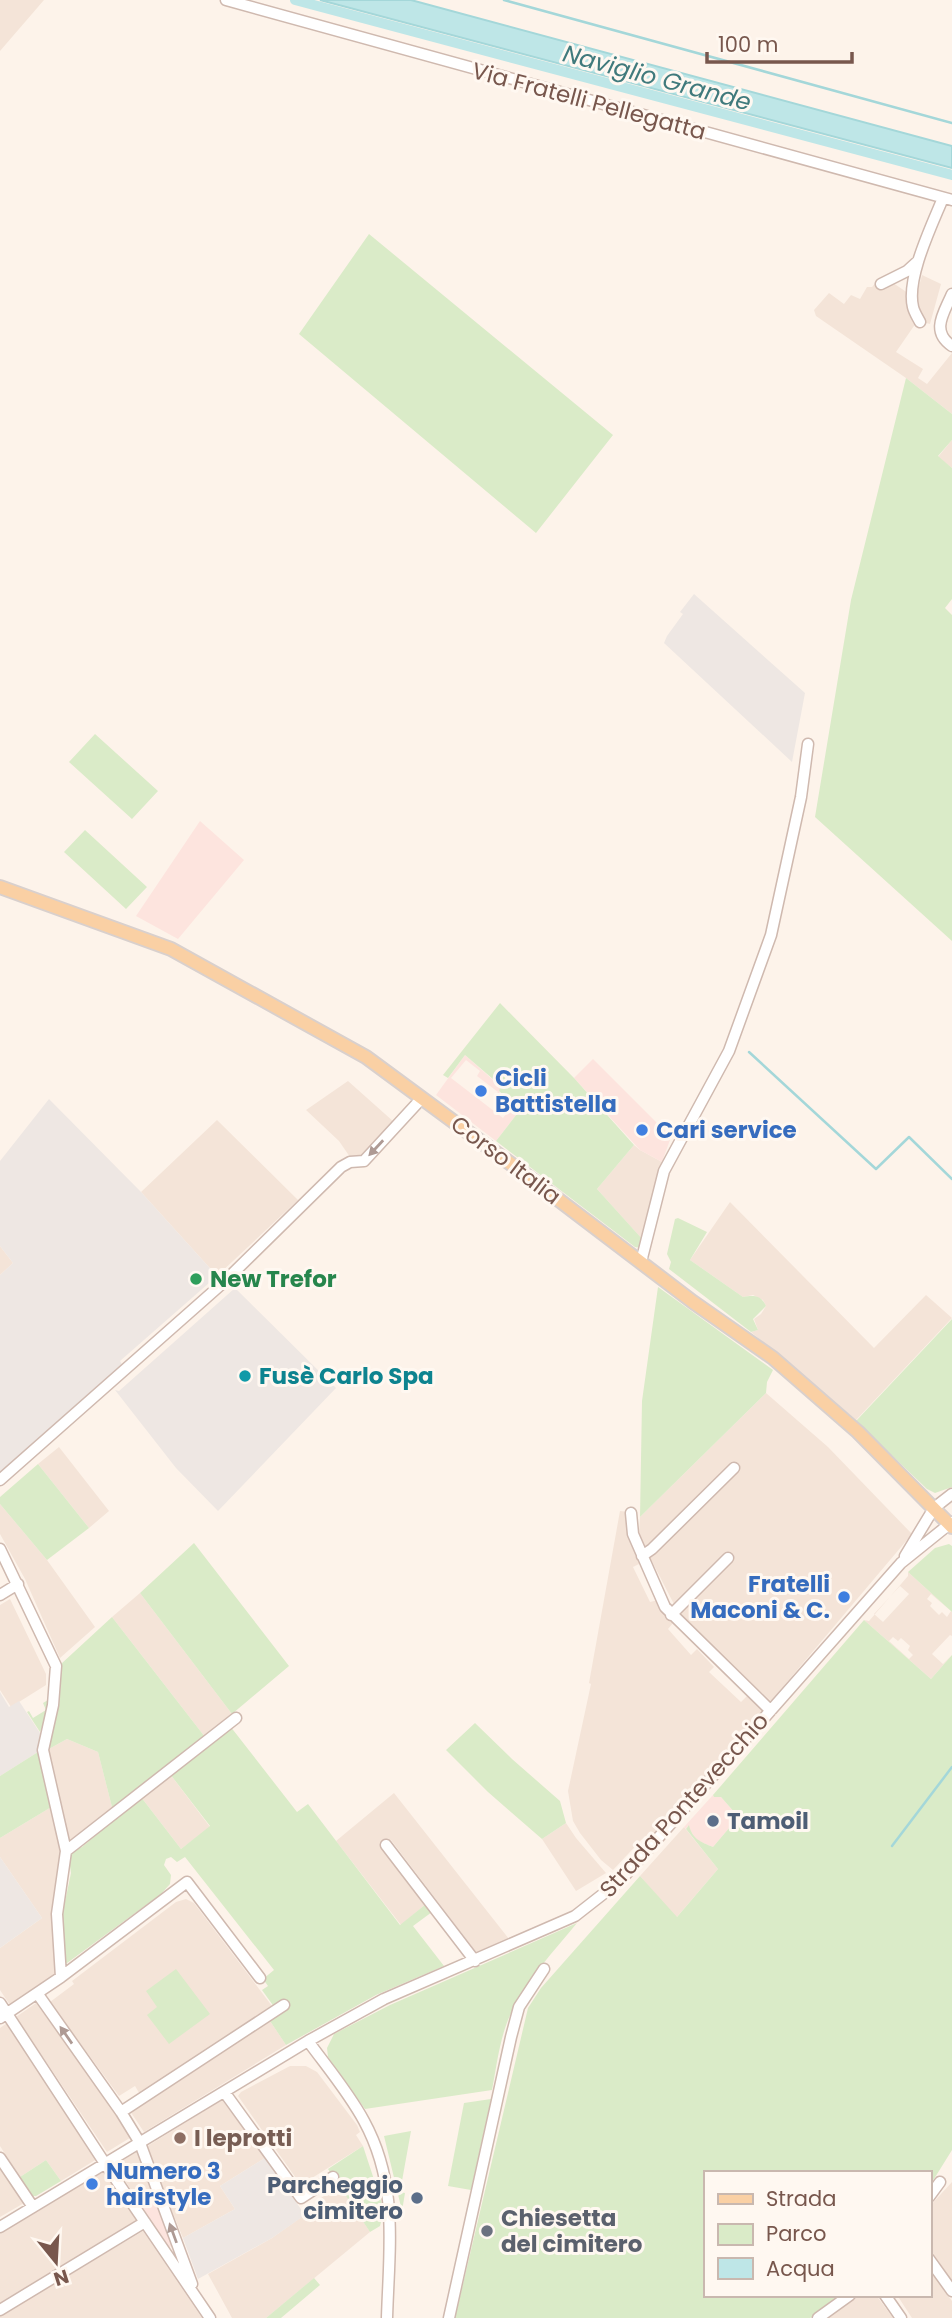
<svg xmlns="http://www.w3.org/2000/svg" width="952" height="2318" font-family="Poppins,sans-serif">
<rect width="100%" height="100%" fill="#fdf3ea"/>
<path fill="#f4e4d8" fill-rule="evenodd" d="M0,0H44L0,51Z
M922,275L941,284L930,324L922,322L916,323L896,352L923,369L918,378L927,384L952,353V414L906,378L816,316L814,310L829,293L844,304L851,295L860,299L867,287H872L878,280L888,287L893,283L911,295L917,294Z
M952,440V468L938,457Z
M348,1081L394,1122L361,1157H350L339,1141L306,1110Z
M217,1120L298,1200L217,1276L141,1192Z
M634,1145L640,1150L662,1162L643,1240L597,1189Z
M730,1202L874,1348L926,1295L952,1318L856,1420L751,1332L758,1330L754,1319L761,1314L766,1306L763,1300L753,1295L743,1297L690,1260Z
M0,1246L13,1263L0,1275Z
M766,1393L828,1447L912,1534L771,1701L730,1665L678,1612L639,1536L640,1517Z
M59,1447L109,1511L89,1528L38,1464Z
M0,1504L47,1560L95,1627L60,1658L25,1579L0,1534Z
M620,1511L629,1512L641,1563L633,1567L650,1602L658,1600L664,1614L673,1623L668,1629L691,1655L697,1649L714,1667L709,1672L741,1702L747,1696L764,1711L651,1841L645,1836L613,1870L601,1860L580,1833L573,1821L568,1791L591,1684L589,1683Z
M908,1572L952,1612V1636L950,1635L932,1654L943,1664L952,1655L931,1679L864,1620L869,1621L908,1576ZM900,1586L909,1594L883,1622L874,1614ZM931,1594L951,1611L947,1617L942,1612L939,1615L930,1606L932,1603L927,1599ZM893,1637L898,1641L901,1638L910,1646L908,1650L913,1655L909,1659L889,1641Z
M140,1593L232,1714L205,1737L112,1617Z
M10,1599L46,1674V1685L11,1707L0,1690V1605Z
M67,1739L98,1752L113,1811L71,1843L68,1840L47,1750Z
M170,1774L210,1827L181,1849L141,1797Z
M394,1793L509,1939L476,1952L391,1840L382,1847L426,1904L401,1925L336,1841Z
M53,1806L63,1857L57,1974L10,2005L0,1990V1948L42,1918L0,1857V1838Z
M566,1823L576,1838L606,1873L576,1891L542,1839Z
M684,1827L718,1869L676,1918L640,1876Z
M186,1899L194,1903L272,2006L141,2096L135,2086L119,2096L50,2002L74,1984L72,1981L176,1902Z
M36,2003L133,2136L107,2152L16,2017Z
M268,2018L286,2045L144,2132L130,2111Z
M7,2023L97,2159L61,2181L46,2160L20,2177L0,2146V2028Z
M290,2066H306L317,2072L357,2125L360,2132L356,2135L363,2146L304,2183L298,2181L238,2096L241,2092Z
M222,2100L265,2158L220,2186L235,2209L183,2238L146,2147Z
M137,2152L155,2196L142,2207L115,2165Z
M0,2167L24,2203L0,2217Z
M105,2171L138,2221L0,2303V2233Z
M952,2182V2282L929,2250V2207Z
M339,2185L370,2232L266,2318H232L208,2274L272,2238L317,2206V2201Z
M143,2231L202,2318H0V2316Z
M929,2269L952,2301V2318H912L897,2295H929Z
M855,2295H876L893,2318H826Z"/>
<path fill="#fde4de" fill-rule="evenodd" d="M200,821L244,860L178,939L136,916Z
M465,1055L501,1087L499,1092L520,1110L496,1141L436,1095ZM466,1060L480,1071L477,1076L498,1092L496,1095L512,1107L503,1118L451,1078Z
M593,1059L671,1137L662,1162L640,1150L574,1078Z
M713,1795L714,1797H721L740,1819L736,1830L730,1827L713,1847L698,1841L690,1833L688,1826L686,1829L684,1827Z
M155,2196L173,2245L168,2248L142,2207Z"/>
<path fill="#eee7e3" d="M694,594L805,693L792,762L664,643L667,636L683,614L680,612Z
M49,1099L141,1192L217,1276L120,1361L123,1366L0,1474V1275L13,1263L0,1246V1161Z
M235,1288L336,1388L218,1511L176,1468L115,1390L119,1391Z
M0,1692L9,1707L19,1701L40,1733L38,1752L0,1776Z
M0,1857L42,1918L0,1948Z
M265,2158L305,2215L272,2238L198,2279L183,2238L235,2209L220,2186Z"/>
<path fill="#daebc8" d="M369,234L613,435L536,533L299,334Z
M906,378L952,414V440L938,456L952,468V599L945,608L952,615V941L815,817L851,600Z
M95,734L158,791L132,819L69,762Z
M85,830L147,887L126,909L64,852Z
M500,1003L574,1078L634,1145L597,1189L644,1241L641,1248L635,1247L496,1141L520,1110L499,1091L501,1086L465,1055L448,1078L443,1075Z
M678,1218L707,1232L690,1260L743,1297C754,1295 761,1295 766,1306L753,1319L758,1330L751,1332L669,1269L671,1262L667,1254L675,1219Z
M658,1287L773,1370L767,1382L766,1393L640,1517L642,1401Z
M952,1319V1487L935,1493L927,1489L856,1421Z
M38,1464L89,1528L47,1560L0,1504V1497Z
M194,1543L289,1666L232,1714L140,1593Z
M949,1544L952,1546V1612L908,1572L935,1548Z
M112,1617L205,1737L113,1811L98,1752L67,1739L47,1750L50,1728L60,1694L61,1664Z
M864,1620L931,1679L952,1655V2150L929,2187V2173H705V2295H844L836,2303L810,2318H455L528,2008L541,1988L640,1876L677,1917L718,1869L686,1829L689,1825C692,1839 701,1842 713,1847L730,1827L736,1829L740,1819L734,1817L735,1813L721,1797H714L713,1795Z
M48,1700L50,1705L40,1732L27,1712L29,1711L33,1718L46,1710L43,1703Z
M475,1723L512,1759L560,1801L566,1823L542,1839L488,1792L446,1750Z
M230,1726L297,1812L308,1804L400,1925L426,1904L432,1912L413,1926L444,1966L376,1995L286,2045L268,2018L277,2011L262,1990L268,1986L263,1979L274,1970L185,1857L177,1862L171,1857L166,1859L164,1865L171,1875L170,1884L161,1894L63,1966L62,1916L71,1873L68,1852L82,1847L141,1797L181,1849L210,1826L170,1774Z
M38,1752L53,1806L0,1838V1776Z
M577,1923C554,1951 528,1978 512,2011C500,2035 497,2064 492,2090L365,2109L328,2057L327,2048L334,2034L390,2005Z
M176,1969L210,2014L169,2044L147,2015L157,2007L146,1991Z
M491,2099L471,2190L448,2186L464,2103Z
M411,2131L400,2192L405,2193L402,2211L384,2136Z
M363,2146L384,2210L380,2226L370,2232L328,2169Z
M46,2160L61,2181L36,2196H33L20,2177Z
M314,2278L320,2285L281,2318H266Z"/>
<path fill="#bee6e7" stroke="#a4d7d9" stroke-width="2" d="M320,0H411L952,146V168Z"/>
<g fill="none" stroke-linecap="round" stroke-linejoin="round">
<path stroke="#a4d7d9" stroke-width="2.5" d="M504,0L952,123
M749,1052L876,1169L909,1137L952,1179
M892,1846L952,1767"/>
<path stroke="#bee6e7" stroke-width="10" d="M295,0L952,175"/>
<g stroke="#cfb9af" stroke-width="13">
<path id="minor" d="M226,0L952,200
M881,284L907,271L918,261
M952,294C944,313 930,331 952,346
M920,322C918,318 914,312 913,307C906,278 932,225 943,198
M641,1262L664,1171L729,1051L771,935L801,797L808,744
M0,1480L224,1282L341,1167L350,1162L364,1161L422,1098
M631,1513L633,1534L665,1607L767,1707L772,1709
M0,1549L56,1666L53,1705L43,1750L66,1851L57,1914L61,1977
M642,1556L652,1549L734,1468
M905,1556L934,1508L952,1494
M0,1595L18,1584
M671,1615L728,1558
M386,1845L475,1961
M66,1851L236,1718
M37,1993L121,2112L140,2143L192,2284
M0,2003L102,2159L210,2318
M0,2018L61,1977L187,1882L260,1978
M308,2041C327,2067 349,2093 364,2121C399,2185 389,2248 387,2318
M225,2093L301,2198L333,2177
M121,2112L284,2005
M0,2158L33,2207
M929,2197L940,2182
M0,2227L308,2041L384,1999L575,1916L621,1880L901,1563L952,1522
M929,2259L952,2291
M885,2295L901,2318
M0,2310L145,2222
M449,2318L511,2037L519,2007L544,1969
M818,2318L850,2295"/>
</g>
<g stroke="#d9d0cd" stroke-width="16">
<path id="major" d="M0,887L171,949L366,1057L530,1178L693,1302L773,1358L858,1432L952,1527"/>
</g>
<use href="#minor" stroke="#fff" stroke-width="10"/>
<use href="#major" stroke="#fad0a4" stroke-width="12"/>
</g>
<defs><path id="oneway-solid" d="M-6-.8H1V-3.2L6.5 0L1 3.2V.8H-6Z" transform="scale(1.75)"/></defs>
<g fill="#ae9a94">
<use href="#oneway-solid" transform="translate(376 1148) rotate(133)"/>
<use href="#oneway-solid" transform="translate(66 2035) rotate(-125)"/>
<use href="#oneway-solid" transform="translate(173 2233) rotate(-110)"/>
</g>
<g fill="#3f7fe0" stroke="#fff8f1" stroke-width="2.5">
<circle cx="481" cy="1091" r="7"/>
<circle cx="642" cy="1130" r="7"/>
<circle cx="844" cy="1597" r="7"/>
<circle cx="92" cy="2184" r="7"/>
</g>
<circle fill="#2e9e5b" stroke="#fff8f1" stroke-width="2.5" cx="196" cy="1279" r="7"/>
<circle fill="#0f9aa8" stroke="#fff8f1" stroke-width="2.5" cx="245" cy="1376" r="7"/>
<g fill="#5c6f8a" stroke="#fff8f1" stroke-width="2.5">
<circle cx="713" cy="1821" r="7"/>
<circle cx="417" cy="2198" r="7"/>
</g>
<circle fill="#8d6e63" stroke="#fff8f1" stroke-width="2.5" cx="180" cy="2138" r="7"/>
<circle fill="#6b7280" stroke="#fff8f1" stroke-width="2.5" cx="487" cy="2231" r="7"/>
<g text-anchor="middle" stroke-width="6" stroke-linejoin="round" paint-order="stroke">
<g font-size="23" fill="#78574d" stroke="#fff8f1">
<text transform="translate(589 101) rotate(15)" y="8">Via Fratelli Pellegatta</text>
<text transform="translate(506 1160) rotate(37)" y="8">Corso Italia</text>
<text transform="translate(684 1805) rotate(-48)" y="8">Strada Pontevecchio</text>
</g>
<g font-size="23" font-weight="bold" fill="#366cbe" stroke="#fff8f1" text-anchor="start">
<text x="495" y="1086">Cicli<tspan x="495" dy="26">Battistella</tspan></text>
<text x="656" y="1138">Cari service</text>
<text x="830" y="1592" text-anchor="end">Fratelli<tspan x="830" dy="26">Maconi &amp; C.</tspan></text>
<text x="106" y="2179">Numero 3<tspan x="106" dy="26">hairstyle</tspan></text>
</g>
<g font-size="23" font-weight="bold" fill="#27864d" stroke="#fff8f1" text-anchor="start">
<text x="210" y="1287">New Trefor</text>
</g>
<g font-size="23" font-weight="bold" fill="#0d838f" stroke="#fff8f1" text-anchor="start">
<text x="259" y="1384">Fusè Carlo Spa</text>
</g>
<g font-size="23" font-weight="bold" fill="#4e5e75" stroke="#fff8f1" text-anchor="start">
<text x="727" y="1829">Tamoil</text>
<text x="403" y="2193" text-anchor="end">Parcheggio<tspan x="403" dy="26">cimitero</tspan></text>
</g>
<g font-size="23" font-weight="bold" fill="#785e54" stroke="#fff8f1" text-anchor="start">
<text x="194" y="2146">I leprotti</text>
</g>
<g font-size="23" font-weight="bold" fill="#5b616d" stroke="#fff8f1" text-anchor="start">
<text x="501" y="2226">Chiesetta<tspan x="501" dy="26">del cimitero</tspan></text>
</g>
<g font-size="24" font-style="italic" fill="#407a7c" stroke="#fff8f1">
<text transform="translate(657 78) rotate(15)" y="8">Naviglio Grande</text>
</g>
</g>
<rect x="704" y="2171" width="228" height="126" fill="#fff8f1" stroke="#c9b8af" stroke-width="2"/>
<rect x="718" y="2194" width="35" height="10" fill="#fad0a4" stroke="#c9b8af" stroke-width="2"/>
<text x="766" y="2206" font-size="21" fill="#78574d">Strada</text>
<rect x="718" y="2224" width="35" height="21" fill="#daebc8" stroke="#c9b8af" stroke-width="2"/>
<text x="766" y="2241" font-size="21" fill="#78574d">Parco</text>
<rect x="718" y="2258" width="35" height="21" fill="#bee6e7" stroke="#c9b8af" stroke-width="2"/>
<text x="766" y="2276" font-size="21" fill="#78574d">Acqua</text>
<g transform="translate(56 2262) rotate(162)" stroke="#fff8f1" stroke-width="5" paint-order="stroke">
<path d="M0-5L12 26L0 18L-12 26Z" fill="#78574d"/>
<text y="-10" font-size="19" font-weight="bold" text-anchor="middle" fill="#78574d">N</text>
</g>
<path d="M707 52v10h145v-10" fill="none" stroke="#78574d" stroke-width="3.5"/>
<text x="718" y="52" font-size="21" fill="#78574d" stroke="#fff8f1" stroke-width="5" paint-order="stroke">100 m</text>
</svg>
